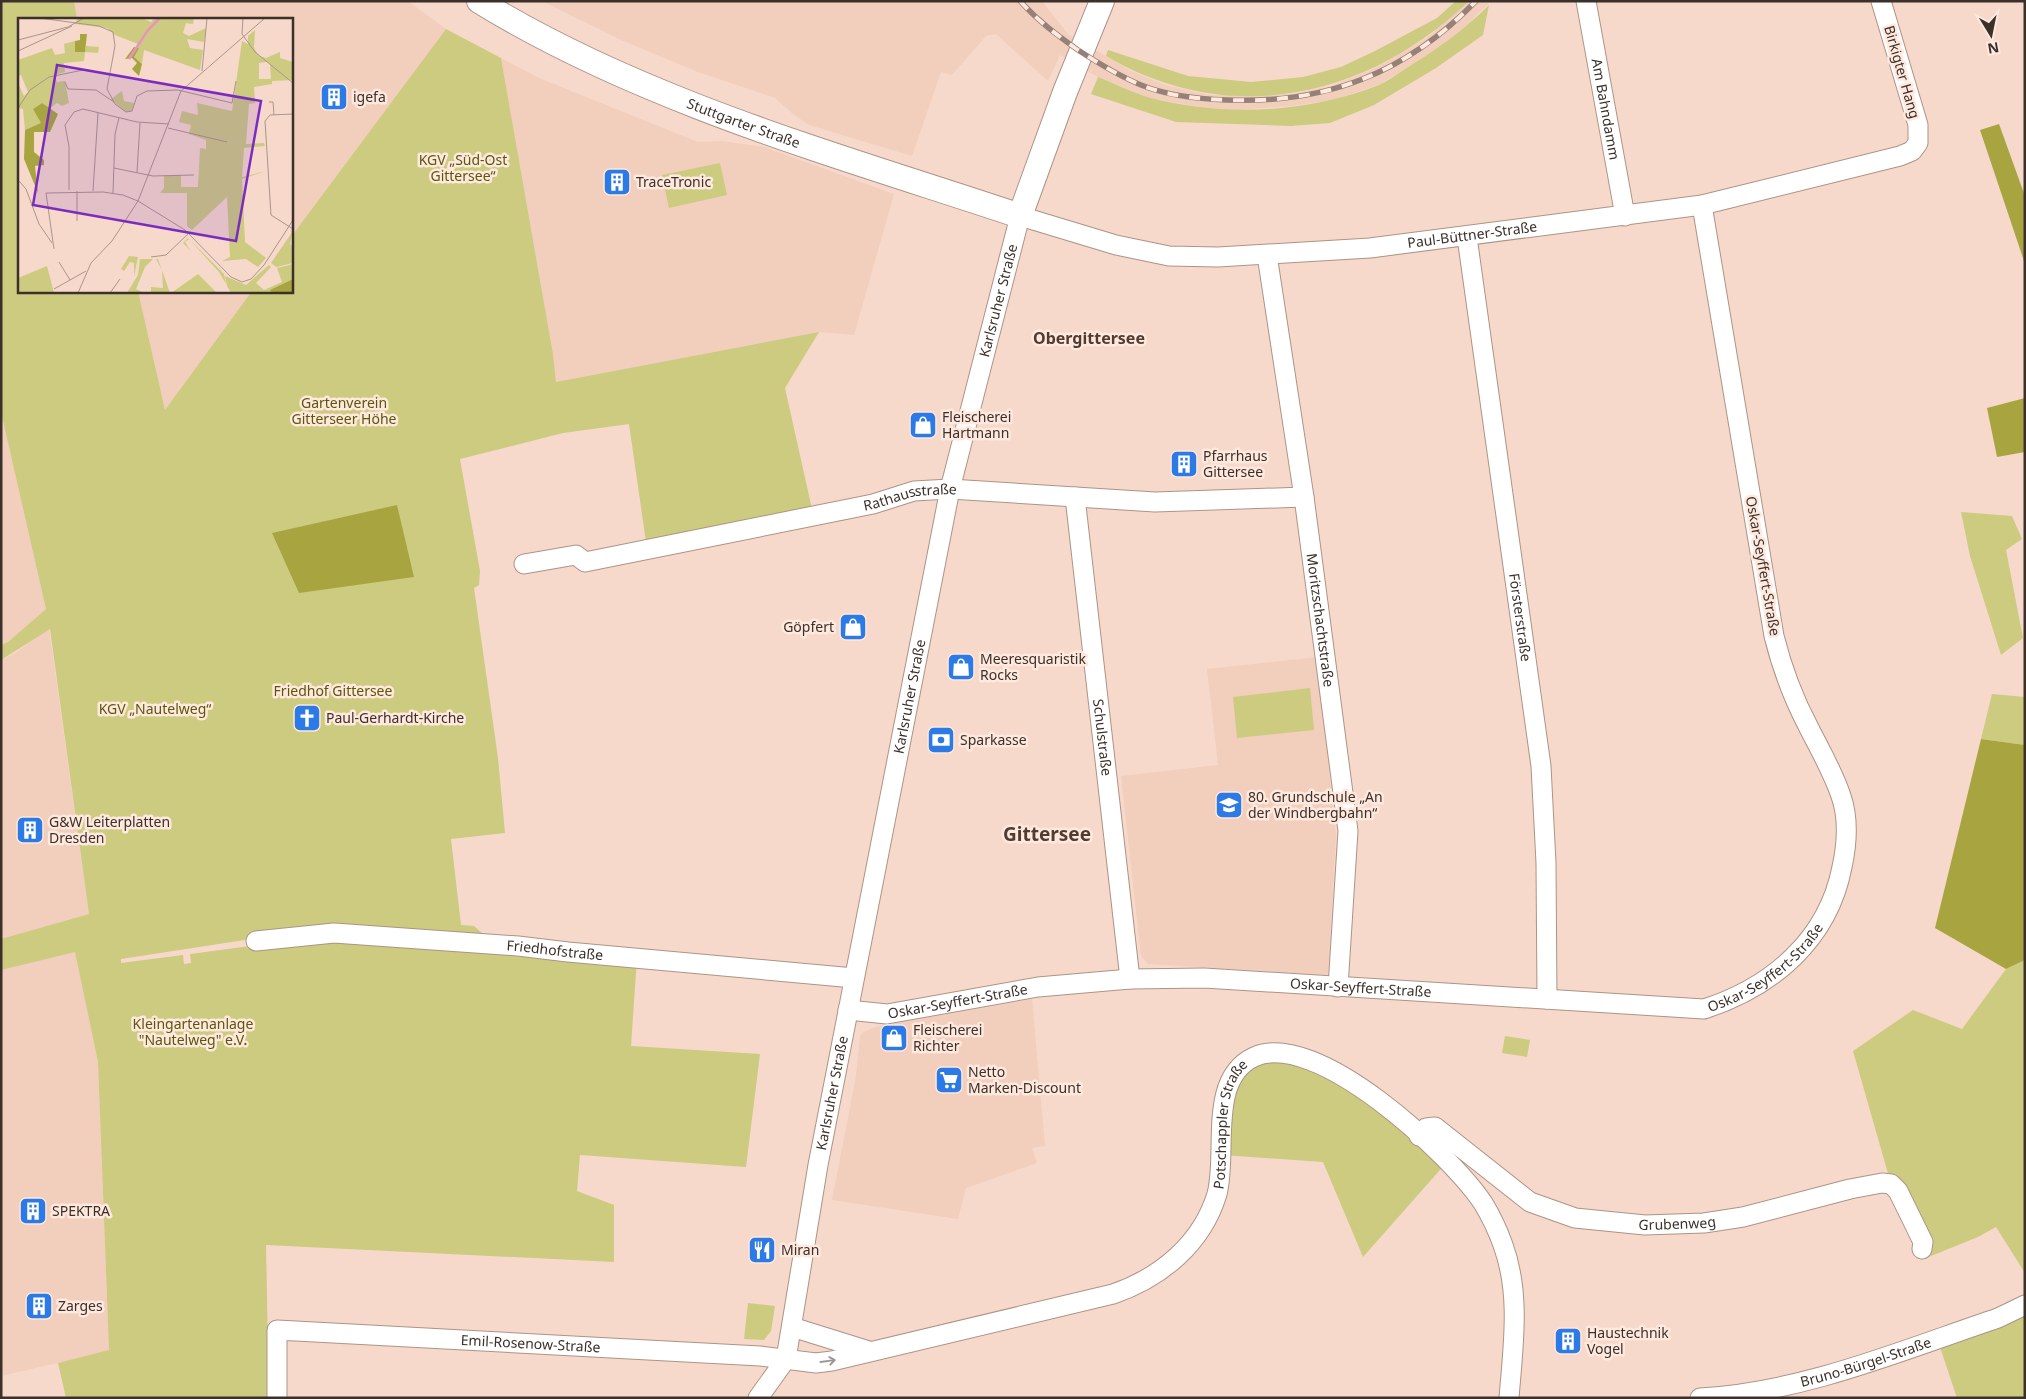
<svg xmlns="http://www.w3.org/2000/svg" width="2026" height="1399" font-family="'Noto Sans',sans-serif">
<rect width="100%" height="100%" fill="#f6d9cb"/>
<path fill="#f2cebc" d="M74,1H408L446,29L291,237V19H77Z
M542,1H1042L1068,34L1131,71L1165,85L1209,95H1250L1293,94L1331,86L1373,69L1424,40L1469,1H1491L1452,40L1380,84L1333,100L1291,106L1235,110L1205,108L1150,98L1098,77L1060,55L1048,81L996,34L986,36L952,75L941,72L912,156L809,125L793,114L775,98L698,72L621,40Z
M501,58L539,78L698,142L722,141L764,147L894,194L854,335L819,332L556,382L553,354Z
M138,291H252L165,410Z
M1,412L46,609L8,642L1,645Z
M49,628L89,914L1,939V660L14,654Z
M1317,657L1336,835L1328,975L1148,964L1141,956L1121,776L1218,765L1207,669Z
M75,951L98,1062L109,1351L1,1376V970Z
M1032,999L1045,1146L1032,1148L1037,1163L966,1188L958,1219L832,1200L856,1076L860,1036L863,1032L875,1027Z"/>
<path fill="#cccb80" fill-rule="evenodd" d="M1,1H74L77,19H19V291H138L165,410L252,291H291V237L446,29L501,58L553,354L556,382L819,332L785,388L812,509L646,542L629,424L563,433L460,459L480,571L479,585L474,588L498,758L505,833L451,839L461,925L474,926L483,934L637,958L631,1046L760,1054L746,1167L580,1155L577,1191L614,1205V1262L266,1245L269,1398H66L58,1363L109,1350L98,1062L75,952L1,970V939L89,914L50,629L1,660V645L8,642L46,609L1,412ZM251,939L257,945L190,954L191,963L184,964L183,955L121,963V959Z
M1456,1H1469C1368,98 1230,129 1106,56L1108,50L1188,76L1251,82L1303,77L1341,67L1375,51L1437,18Z
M1489,5L1483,35L1436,68L1374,105L1330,123L1291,126L1176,122L1091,94L1098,77C1116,84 1133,93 1151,98C1224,117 1309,113 1379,85C1388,81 1397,74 1405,69C1436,50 1463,31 1489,5Z
M720,163L727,195L669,208L662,175Z
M1961,512L2012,516L2022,539L2006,550L2023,638L2001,655L1970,556Z
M1310,688L1314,730L1237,738L1233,697Z
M1992,694L2025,697V745L1981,739Z
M2025,960V1273L1996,1227L1978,1237L1926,1258L1891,1184L1853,1051L1913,1010L1962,1029L2006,969Z
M1505,1036L1530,1040L1527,1057L1502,1053Z
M1253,1057L1334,1072L1447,1162L1363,1257L1323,1162L1222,1155L1224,1097Z
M748,1303L775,1306L771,1331L764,1340L744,1339Z
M2025,1305V1398H1957L1937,1338Z"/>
<path fill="#a8a540" d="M1999,124L2025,196V264L1980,130Z
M2025,398V452L1997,457L1987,408Z
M397,505L414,577L299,593L272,533Z
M1981,739L2025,745V960L2006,969L1935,928Z"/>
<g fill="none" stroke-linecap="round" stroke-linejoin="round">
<g stroke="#ad9386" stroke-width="21">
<g id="minor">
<path id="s1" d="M1586,1L1625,216"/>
<path id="s2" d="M1467,237L1541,766L1546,863L1547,999"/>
<path id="s3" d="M1267,255L1304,497L1348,831L1338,987"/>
<path id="s4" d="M1075,497L1130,979"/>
<path id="s5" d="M524,564L576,555L585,562L873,504L914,491L950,489L1155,502L1304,497"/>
<path id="s6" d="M256,941L334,933L518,946L568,952L854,978"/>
<path id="s7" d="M848,1010L887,1014L1038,987L1130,979L1204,978L1704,1009C1772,987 1828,940 1842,867C1847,844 1849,819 1841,796C1833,772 1820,750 1809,728C1793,698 1782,668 1774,636L1702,205"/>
<path id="s8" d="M1419,1136L1426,1128L1435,1127L1530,1202L1575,1218L1645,1225L1704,1223L1743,1217L1850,1189L1882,1183L1891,1184L1898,1191L1923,1242L1922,1249"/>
<path d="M792,1327L869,1351"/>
<path id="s9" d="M277,1398V1330L760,1356L816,1363L832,1361L1113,1294C1160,1278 1202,1244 1217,1194C1228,1153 1207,1079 1254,1057C1316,1028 1451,1155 1483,1203C1491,1216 1498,1231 1503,1245C1521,1294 1513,1347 1509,1398"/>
<path id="s10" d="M758,1398L786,1359L818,1165L950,489L1020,216L1116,245L1169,256L1218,257L1370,248L1702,205L1900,156L1912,151L1918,143V125L1881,1"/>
<path id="s11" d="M1700,1398C1804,1392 1900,1351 1998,1318L2025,1305"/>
</g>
</g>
<g stroke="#ad9386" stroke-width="26">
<g id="major">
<path id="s12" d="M479,1C641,101 840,156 1020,216L1065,92L1102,1"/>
</g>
</g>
<use href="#minor" stroke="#fff" stroke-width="19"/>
<use href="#major" stroke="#fff" stroke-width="24"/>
<g stroke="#958177" stroke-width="5.5">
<path id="rail" d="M1020,1C1038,21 1057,35 1078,50C1098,63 1119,76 1141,85C1168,96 1199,99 1227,100C1327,104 1406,73 1476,1"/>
</g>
<use href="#rail" stroke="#ffe8dd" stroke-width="4" stroke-dasharray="11" stroke-linecap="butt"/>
</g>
<defs><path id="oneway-shaft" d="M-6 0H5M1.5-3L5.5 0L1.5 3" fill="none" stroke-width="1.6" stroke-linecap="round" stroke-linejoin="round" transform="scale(1.25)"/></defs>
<use stroke="#9d9894" href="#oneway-shaft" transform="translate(828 1361) rotate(-8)"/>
<defs>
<g id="building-square" transform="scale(1.4375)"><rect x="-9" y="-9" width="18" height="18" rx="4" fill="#2b7ae5" stroke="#ffe8dd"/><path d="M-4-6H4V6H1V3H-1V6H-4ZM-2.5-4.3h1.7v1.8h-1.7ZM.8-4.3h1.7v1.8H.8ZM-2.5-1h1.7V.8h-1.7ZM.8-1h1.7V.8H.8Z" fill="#fff"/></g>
<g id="shop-square" transform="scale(1.4375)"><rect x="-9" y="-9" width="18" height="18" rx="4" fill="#2b7ae5" stroke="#ffe8dd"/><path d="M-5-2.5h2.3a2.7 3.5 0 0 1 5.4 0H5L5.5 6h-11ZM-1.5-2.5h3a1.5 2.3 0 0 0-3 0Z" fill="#fff"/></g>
<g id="church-square" transform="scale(1.4375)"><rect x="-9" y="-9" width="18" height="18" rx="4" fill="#2b7ae5" stroke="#ffe8dd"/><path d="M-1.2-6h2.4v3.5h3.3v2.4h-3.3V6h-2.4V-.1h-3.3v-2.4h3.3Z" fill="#fff"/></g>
<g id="bank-square" transform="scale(1.4375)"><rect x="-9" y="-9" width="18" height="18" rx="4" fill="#2b7ae5" stroke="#ffe8dd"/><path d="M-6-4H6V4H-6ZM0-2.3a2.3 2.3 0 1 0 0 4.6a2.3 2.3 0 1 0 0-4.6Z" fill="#fff"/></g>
<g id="school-square" transform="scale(1.4375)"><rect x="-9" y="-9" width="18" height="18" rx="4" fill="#2b7ae5" stroke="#ffe8dd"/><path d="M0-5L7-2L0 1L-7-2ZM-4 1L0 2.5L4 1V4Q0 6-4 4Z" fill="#fff"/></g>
<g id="supermarket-square" transform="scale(1.4375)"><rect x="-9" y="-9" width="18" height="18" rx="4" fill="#2b7ae5" stroke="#ffe8dd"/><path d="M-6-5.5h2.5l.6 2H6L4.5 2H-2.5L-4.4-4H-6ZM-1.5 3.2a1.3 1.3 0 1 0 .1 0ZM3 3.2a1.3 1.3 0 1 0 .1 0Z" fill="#fff"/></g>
<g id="restaurant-square" transform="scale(1.4375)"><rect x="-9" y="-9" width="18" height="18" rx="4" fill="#2b7ae5" stroke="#ffe8dd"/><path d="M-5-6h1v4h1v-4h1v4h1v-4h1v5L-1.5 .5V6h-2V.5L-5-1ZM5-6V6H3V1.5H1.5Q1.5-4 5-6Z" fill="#fff"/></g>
</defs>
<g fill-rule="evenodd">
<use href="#building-square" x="334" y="97"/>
<use href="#building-square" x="617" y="182"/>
<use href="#shop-square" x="923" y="425"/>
<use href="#building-square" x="1184" y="464"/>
<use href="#shop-square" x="853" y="627"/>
<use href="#shop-square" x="961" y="667"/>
<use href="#church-square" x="307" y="718"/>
<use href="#bank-square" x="941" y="740"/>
<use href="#school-square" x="1229" y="805"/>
<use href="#building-square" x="30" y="830"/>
<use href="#shop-square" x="894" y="1038"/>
<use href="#supermarket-square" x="949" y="1080"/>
<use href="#building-square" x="33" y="1211"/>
<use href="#restaurant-square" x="762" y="1250"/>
<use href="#building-square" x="39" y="1306"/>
<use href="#building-square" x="1568" y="1341"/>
</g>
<g text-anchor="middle" stroke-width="5" stroke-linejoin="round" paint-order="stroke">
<g font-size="14" fill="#3b302a" stroke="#ffe8dd">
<text transform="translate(1902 72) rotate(74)" y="5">Birkigter Hang</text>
<text dy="5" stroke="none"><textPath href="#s1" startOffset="110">Am Bahndamm</textPath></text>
<text dy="5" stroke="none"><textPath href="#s12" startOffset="292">Stuttgarter Straße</textPath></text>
<text dy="5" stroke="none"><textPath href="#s10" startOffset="1674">Paul-Büttner-Straße</textPath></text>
<text dy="5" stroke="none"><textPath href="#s10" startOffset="1128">Karlsruher Straße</textPath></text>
<text dy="5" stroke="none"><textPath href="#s5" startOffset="396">Rathausstraße</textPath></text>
<text transform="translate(1763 566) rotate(80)" y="5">Oskar-Seyffert-Straße</text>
<text dy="5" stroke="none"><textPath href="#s2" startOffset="384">Försterstraße</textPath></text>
<text dy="5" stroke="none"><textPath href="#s3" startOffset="369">Moritzschachtstraße</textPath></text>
<text dy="5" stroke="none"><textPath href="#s10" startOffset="722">Karlsruher Straße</textPath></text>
<text dy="5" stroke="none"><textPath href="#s4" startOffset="242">Schulstraße</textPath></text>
<text dy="5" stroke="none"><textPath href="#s6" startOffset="300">Friedhofstraße</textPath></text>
<text dy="5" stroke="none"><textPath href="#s7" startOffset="935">Oskar-Seyffert-Straße</textPath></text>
<text dy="5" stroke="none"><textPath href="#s7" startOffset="516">Oskar-Seyffert-Straße</textPath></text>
<text dy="5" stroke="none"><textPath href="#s7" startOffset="111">Oskar-Seyffert-Straße</textPath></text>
<text dy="5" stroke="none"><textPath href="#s10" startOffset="318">Karlsruher Straße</textPath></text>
<text dy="5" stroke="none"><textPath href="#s9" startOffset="1135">Potschappler Straße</textPath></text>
<text dy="5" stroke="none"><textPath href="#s8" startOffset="291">Grubenweg</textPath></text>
<text dy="5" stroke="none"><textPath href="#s9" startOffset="322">Emil-Rosenow-Straße</textPath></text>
<text dy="5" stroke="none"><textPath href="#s11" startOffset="170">Bruno-Bürgel-Straße</textPath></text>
</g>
<g font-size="14" fill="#3b302a" stroke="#ffe8dd" text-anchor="start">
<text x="353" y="102">igefa</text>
<text x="636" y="187">TraceTronic</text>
<text x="942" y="422">Fleischerei<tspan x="942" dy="16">Hartmann</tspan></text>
<text x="1203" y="461">Pfarrhaus<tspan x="1203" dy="16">Gittersee</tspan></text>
<text x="834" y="632" text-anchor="end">Göpfert</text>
<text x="980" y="664">Meeresquaristik<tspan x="980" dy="16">Rocks</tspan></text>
<text x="326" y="723">Paul-Gerhardt-Kirche</text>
<text x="960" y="745">Sparkasse</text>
<text x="1248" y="802">80. Grundschule „An<tspan x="1248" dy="16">der Windbergbahn“</tspan></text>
<text x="49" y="827">G&amp;W Leiterplatten<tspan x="49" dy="16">Dresden</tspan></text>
<text x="913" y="1035">Fleischerei<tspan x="913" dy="16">Richter</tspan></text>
<text x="968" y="1077">Netto<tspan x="968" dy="16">Marken-Discount</tspan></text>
<text x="52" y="1216">SPEKTRA</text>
<text x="781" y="1255">Miran</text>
<text x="58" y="1311">Zarges</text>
<text x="1587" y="1338">Haustechnik<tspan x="1587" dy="16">Vogel</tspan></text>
</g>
<g font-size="14" fill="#5a580b" stroke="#ffe8dd">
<text x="463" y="165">KGV „Süd-Ost<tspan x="463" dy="16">Gittersee“</tspan></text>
<text x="344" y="408">Gartenverein<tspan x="344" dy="16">Gitterseer Höhe</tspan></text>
<text x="333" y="696">Friedhof Gittersee</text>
<text x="155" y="714">KGV „Nautelweg“</text>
<text x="193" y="1029">Kleingartenanlage<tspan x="193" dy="16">"Nautelweg" e.V.</tspan></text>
</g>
<g font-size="16" font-weight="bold" fill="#523c31" stroke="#ffe8dd">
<text x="1089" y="344">Obergittersee</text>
</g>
<g font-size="19" font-weight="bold" fill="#523c31" stroke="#ffe8dd">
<text x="1047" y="841">Gittersee</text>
</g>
</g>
<g transform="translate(18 18)">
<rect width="275" height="275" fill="#f6d9cb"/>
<path d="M60,0H124L133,4L136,0H176L175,6L168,5L165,15L171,18L188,10L186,24L169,21L172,30L185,32L182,52L126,32L124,46L116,39L120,26L97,17L89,10L57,6ZM237,12L236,30L241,38L248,40L262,34V40L275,44V62L254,63V66L236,69L237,85L231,86L228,126L246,125L247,128L226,130L224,159L248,153L224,161L227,224L248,240L240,249L228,241L204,243L212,239L209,179L174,212L169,208V175H142L146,170V158L163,157V169H180L182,130L188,131V122L171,116L173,107L161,104L164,93L180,97L179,85L214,93L224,23L230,26V18ZM249,44L252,46L253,61H241V45ZM57,23V34H67L68,28L81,29L80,35L67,34L66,43L46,45L47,54L36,57L39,64L47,63L51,85L44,88L39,85L31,91L24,85L15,91L24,105L7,112L5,91L0,90V65L6,78L10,74L3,57L0,58V42L34,30L37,37L47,35L46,26ZM104,73L106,83L116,85L113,94L106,93L93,81ZM275,213L272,226L275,229V245L258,249L253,245ZM170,220L206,256L208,266L201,254L171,221L167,224L172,232L165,225ZM111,238L120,239L116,258V245L112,244L106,253L103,251ZM122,241H135L127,249L118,271L126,275H109L120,257ZM138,241H140L152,275H133V269L145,270L144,252ZM275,246V261L253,272L254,275H213L209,268L207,258L228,267L251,247L253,249L238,265L246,272L264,264L259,250ZM29,248L36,275H0V260ZM180,256L199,275H153L166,266Z" fill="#cccb80" fill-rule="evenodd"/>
<path d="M62,16H69L67,34H57V23L62,22ZM116,29L121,30L116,39L124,46L121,58L114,51L119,45L114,40L107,41ZM24,85L40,96L32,114H16V134L26,142V147L17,148L20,175L6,141L7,112L23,105L15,91ZM275,261V275H254L252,272Z" fill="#a8a540"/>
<path fill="none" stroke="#ec92c1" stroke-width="2.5" d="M111,41L130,12L142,0"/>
<path fill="none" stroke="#ab958b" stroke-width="1" d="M21,0L81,8L95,14L97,28L89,71L97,86L108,94L114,93L119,78L129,73L160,72L214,85L218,63M225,0L224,16L237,34L275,65M0,22L50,9L66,0M0,33L54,8M184,53L189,0M47,64L50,71L78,72L96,84M251,84H255L256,97M0,90L12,72L31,59L65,52L91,56M275,96L252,97L247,103L253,197L275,211M150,110L209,124M96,150L135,158L176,157M119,154L122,105M0,162L8,171L21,206L34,225M51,172V128L47,107L56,94L65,91L119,104L151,106M59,173V203M75,173L80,95M95,175L97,116L101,100M36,231L28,175L85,174L105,177L120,183L163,73L247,0M133,239L148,237L171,215M41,244L52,262M36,271L68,253M60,275L73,245L94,223L120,183L167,212L213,259L224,264L233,261L246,247L275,202M92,275L102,261"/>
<path fill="#7b2cbf" fill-opacity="0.15" stroke="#7b2cbf" stroke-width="2.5" d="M39,47L243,83L218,223L15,187Z"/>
<rect width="275" height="275" fill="none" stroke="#3b302a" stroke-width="2.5"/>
</g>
<rect width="2026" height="1399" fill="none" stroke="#3b302a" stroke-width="5"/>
<g transform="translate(1991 35) rotate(170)" stroke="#ffe8dd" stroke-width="4" paint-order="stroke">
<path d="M0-4L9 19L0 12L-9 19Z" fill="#3b302a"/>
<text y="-8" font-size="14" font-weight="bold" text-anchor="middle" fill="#3b302a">N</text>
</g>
</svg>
